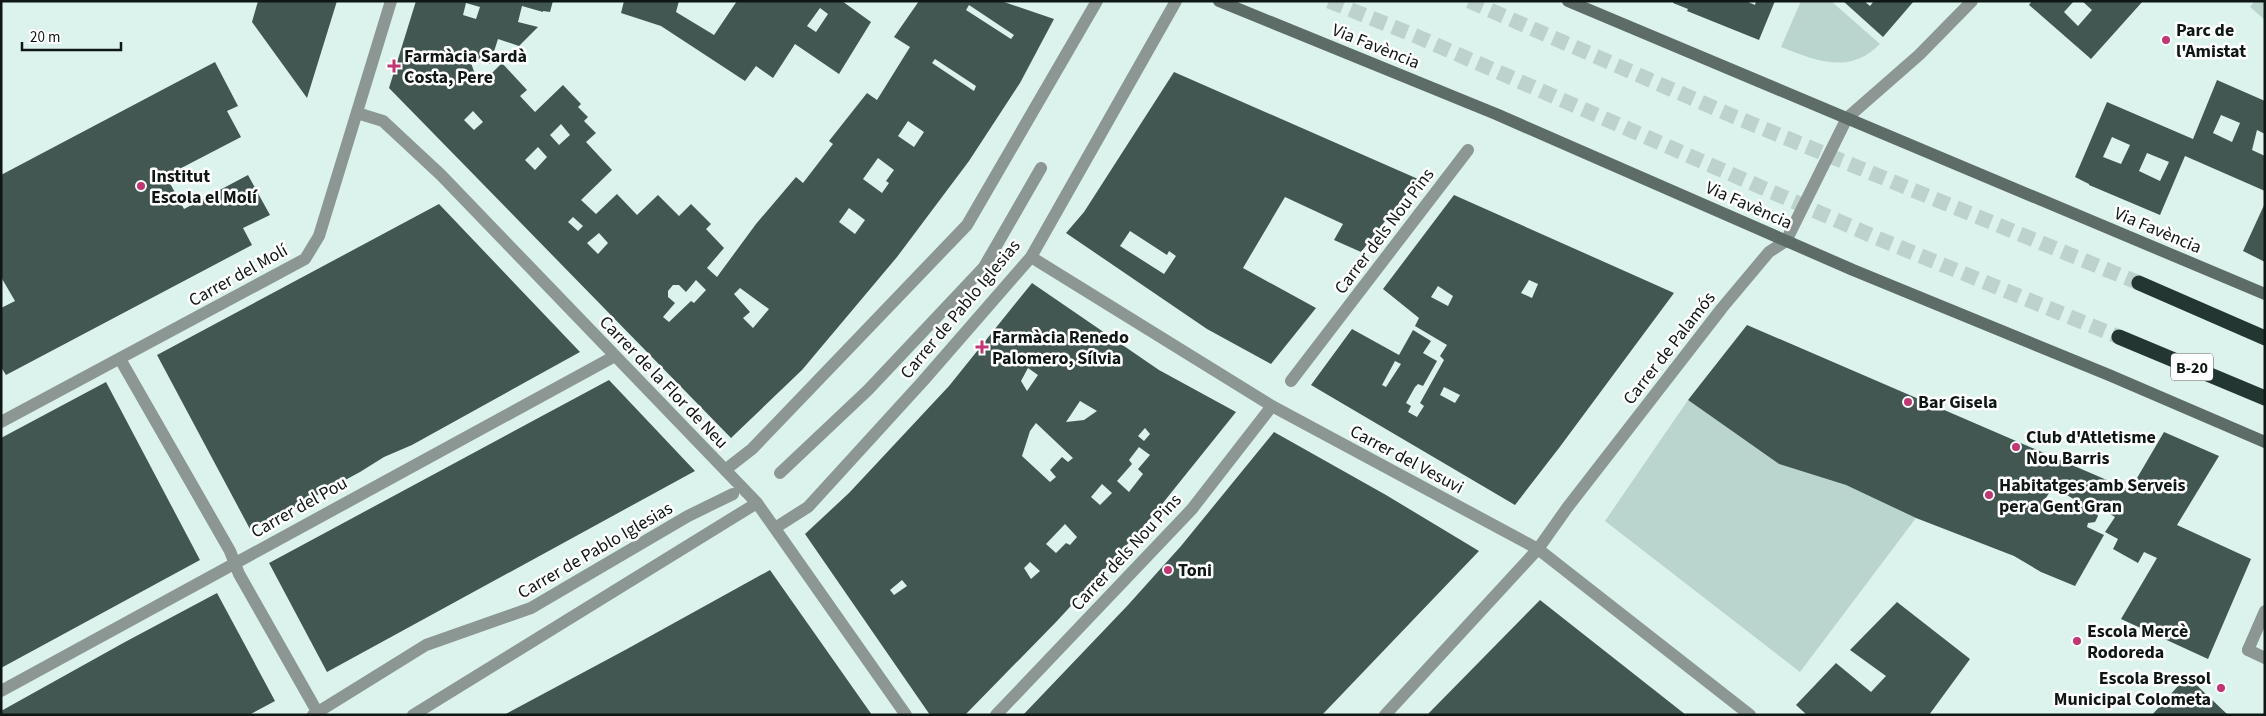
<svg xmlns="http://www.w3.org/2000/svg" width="2266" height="716" font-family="'Source Sans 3',sans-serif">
<rect width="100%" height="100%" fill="#dcf3ed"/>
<path fill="#bad5ce" d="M1801,1H1831L1880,44C1849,75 1817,61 1781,47Z
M2255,1H2265V20L2250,7Z
M1688,400L1779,464L1846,485L1916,518L1800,672L1605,521Z"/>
<path fill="#435752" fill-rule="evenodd" d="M258,1H337L307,98L252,22Z
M416,1H553L550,12L543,11V12L522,6L518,22L538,27L519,46L498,39L490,64L469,57L479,86L502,63L527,90L520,96L535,112L563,85L581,104L578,107L588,117L584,121L596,133L586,142L612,170L581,200L596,214L617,194L637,215L658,195L679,216L691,204L711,224L706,229L724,248L707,268L717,277L756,224L796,177L803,183L833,144L829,141L867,93L877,100L910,47L894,37L919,1H1001L1054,19L1020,83L969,161L897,257L802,370L731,438L389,88ZM466,3L480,7L476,19L463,15ZM969,5L1014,35L1011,39L966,10ZM935,59L976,86L974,91L932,63ZM473,111L483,122L474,130L464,120ZM908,121L924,132L914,147L898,136ZM561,124L570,135L559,145L550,135ZM538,147L547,157L535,170L525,160ZM878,158L894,170L886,181L889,183L882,193L863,179ZM849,208L865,220L855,234L839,222ZM573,217L583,226L578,231L568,222ZM599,233L608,243L598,254L587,243ZM696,280L706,290L694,303L691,301L669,322L663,317L675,303L668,297V291L673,285H679L686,292ZM740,288L769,309L753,328L743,318L750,312L734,294Z
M624,1H679L676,12L714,35L737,1H842L871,22L839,74L795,44L773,78L756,66L745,81L661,26L621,13ZM820,8L828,14L816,32L807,26Z
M1674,1H1746L1755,5L1756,1H1775L1759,40L1687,11L1688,9L1673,3Z
M1843,1H1864L1870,6L1874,1H1914L1883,37Z
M2032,1H2074L2064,12L2078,26L2092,10L2082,1H2143L2091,59L2029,5Z
M215,62L238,106L227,111L241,137L166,176L184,209L248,175L270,215L243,228L252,245L6,375L1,367V308L15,301L1,277V175Z
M1174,72L1418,179L1361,252L1334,240L1343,224L1285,197L1243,268L1316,308L1271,364L1207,329L1066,233L1084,212ZM1130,231L1167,255L1169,251L1176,256L1164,274L1120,246Z
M2217,80L2265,101V134L2257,130L2252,150L2265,156V191L2185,156L2160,215L2089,185V184L2075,177L2107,102L2193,139ZM2221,115L2240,123L2232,142L2213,133ZM2112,137L2130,145L2121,164L2103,157ZM2147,153L2169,162L2160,181L2139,171Z
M1454,195L1674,293L1559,448L1515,505L1311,385L1352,329L1399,355L1413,330L1431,341L1423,353L1437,361L1423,386L1418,384L1415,387L1406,403L1411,406L1408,412L1417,417L1424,406L1420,403L1444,360L1440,356L1447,345L1415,326L1419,318L1383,289ZM1529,280L1538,284L1532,298L1521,293ZM1438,286L1453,296L1448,306L1431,297ZM1395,361L1401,364L1386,387L1382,385ZM1444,387L1460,395L1455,403L1440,395Z
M2265,203V262L2243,251Z
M439,204L580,352L412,445L384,457L360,472L251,531L157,355Z
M1032,283L1159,370L1236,412L1146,524L1057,621L965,715H930L805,534L849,493L949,386ZM1028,368L1038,375L1027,391L1021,381ZM1080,401L1097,411L1084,420L1066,422ZM1036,423L1073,458L1068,462L1062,457L1050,470L1056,477L1050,482L1022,456L1030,431ZM1145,428L1150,434L1144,441L1138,436ZM1139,447L1150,455L1138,469L1143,474L1129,492L1117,481L1132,464L1129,460ZM1102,484L1112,493L1100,505L1091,497ZM1065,524L1077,537L1070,545L1066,543L1056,553L1046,544ZM1030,562L1040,571L1031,579L1024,568ZM902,580L907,586L894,595L890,590Z
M1747,325L2130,490L2164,432L2219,456L2177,525L2251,559L2208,659L2121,619L2157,558L2144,552L2138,563L2113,549L2118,539L2105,532L2115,517L2098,507L2096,512L2098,516L2095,522L2088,523L2087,527L2104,535L2075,586L2041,572L2014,556L1916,518L1846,485L1779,464L1688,400ZM2053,487L2077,501L2075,504L2072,502L2068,509L2065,507L2059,513L2042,504Z
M609,380L695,471L327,672L269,563Z
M106,382L200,560L1,668V438Z
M1274,432L1386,495L1479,551L1322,715H1023L1128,605L1181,546Z
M770,570L872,715H504L627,649Z
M217,593L275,701L249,715H1V711L125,642Z
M1540,600L1686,715H1427Z
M1897,602L1970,659L1929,715H1807L1796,705L1836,663L1871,692L1886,676L1850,650Z
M2187,676L2228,715H2152Z"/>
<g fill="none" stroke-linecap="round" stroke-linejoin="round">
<path stroke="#bdd2cd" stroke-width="15" stroke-dasharray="15 8" stroke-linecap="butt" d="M1329,1L1416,36L1877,238L2119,337
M1469,1L1728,114L2139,283"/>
<path stroke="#8c9693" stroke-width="12" d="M2248,650L2265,611"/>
<path stroke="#8c9693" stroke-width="12" d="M357,113L383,121L441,175L757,503L906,715
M1031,257L1272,406L1538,549L1750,715
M120,359L230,551L239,574L319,715
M1291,381L1468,150
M1,422L305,259L319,236L391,1
M725,470L752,449L967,225L1097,1
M780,473L868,390L984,267L1041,168
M775,528L808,507L923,381L1031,257L1176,1
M2248,650L2265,658
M1,691L615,356
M313,715L426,645L531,608L688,516L733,494
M413,715L757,503
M996,715L1192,509L1272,406
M1385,715L1538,549L1567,508L1722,308L1769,252L1786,241L1847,118L1919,55L1972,1"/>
<path stroke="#5e6c68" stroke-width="12" d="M1219,1L1496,114L1853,270L2109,375L2265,442
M1568,1L2265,294"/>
<path stroke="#243632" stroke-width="15" d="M2139,283L2265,338
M2119,337L2265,398"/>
</g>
<g fill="#c03774" stroke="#fff" stroke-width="2">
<circle cx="2166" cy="40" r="5"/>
<path d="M391.5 58.5h5v5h5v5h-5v5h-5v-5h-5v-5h5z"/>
<circle cx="141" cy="186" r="5"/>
<path d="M979.5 339.5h5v5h5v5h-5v5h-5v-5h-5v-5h5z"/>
<circle cx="1908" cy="402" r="5"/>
<circle cx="2016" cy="447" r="5"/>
<circle cx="1989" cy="495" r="5"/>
<circle cx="1168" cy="570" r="5"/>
<circle cx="2077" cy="641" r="5"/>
<circle cx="2221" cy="688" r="5"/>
</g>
<g text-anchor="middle" stroke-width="5" stroke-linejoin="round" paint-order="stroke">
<rect fill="#fff" stroke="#575d5b" stroke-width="1" x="2171" y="353.5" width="42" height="27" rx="4"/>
<g font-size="16" font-weight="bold" fill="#0f1715">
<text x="2192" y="373">B-20</text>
</g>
<g font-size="18" font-weight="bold" fill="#0f1715" stroke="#fff" text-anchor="start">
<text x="2176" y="36">Parc de<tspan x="2176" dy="21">l'Amistat</tspan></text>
<text x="404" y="62">Farmàcia Sardà<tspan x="404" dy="21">Costa, Pere</tspan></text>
<text x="151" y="182">Institut<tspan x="151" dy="21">Escola el Molí</tspan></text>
<text x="992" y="343">Farmàcia Renedo<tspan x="992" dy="21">Palomero, Sílvia</tspan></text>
<text x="1918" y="408">Bar Gisela</text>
<text x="2026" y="443">Club d'Atletisme<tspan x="2026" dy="21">Nou Barris</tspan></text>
<text x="1999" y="491">Habitatges amb Serveis<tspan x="1999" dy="21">per a Gent Gran</tspan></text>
<text x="1178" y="576">Toni</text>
<text x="2087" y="637">Escola Mercè<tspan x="2087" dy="21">Rodoreda</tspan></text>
<text x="2211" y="684" text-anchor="end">Escola Bressol<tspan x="2211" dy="21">Municipal Colometa</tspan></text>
</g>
<g font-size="18" fill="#0f1715" stroke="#fff">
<text transform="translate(1376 46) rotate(22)" y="6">Via Favència</text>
<text transform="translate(1749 205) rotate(24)" y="6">Via Favència</text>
<text transform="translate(2158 230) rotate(23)" y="6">Via Favència</text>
<text transform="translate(1384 231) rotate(-53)" y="6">Carrer dels Nou Pins</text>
<text transform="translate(238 275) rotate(-29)" y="6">Carrer del Molí</text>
<text transform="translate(960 309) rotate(-50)" y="6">Carrer de Pablo Iglesias</text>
<text transform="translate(1669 348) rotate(-52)" y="6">Carrer de Palamós</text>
<text transform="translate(664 382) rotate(46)" y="6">Carrer de la Flor de Neu</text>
<text transform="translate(1407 459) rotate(28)" y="6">Carrer del Vesuvi</text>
<text transform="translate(299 507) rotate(-29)" y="6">Carrer del Pou</text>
<text transform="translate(595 550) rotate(-30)" y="6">Carrer de Pablo Iglesias</text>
<text transform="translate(1126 552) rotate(-47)" y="6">Carrer dels Nou Pins</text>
</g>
</g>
<rect width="2266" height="716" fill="none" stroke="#0f1715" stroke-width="5"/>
<path d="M22 42v8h99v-8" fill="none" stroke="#0f1715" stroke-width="2.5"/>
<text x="30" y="42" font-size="15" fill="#0f1715" stroke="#ffffff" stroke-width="4" paint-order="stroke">20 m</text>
</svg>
